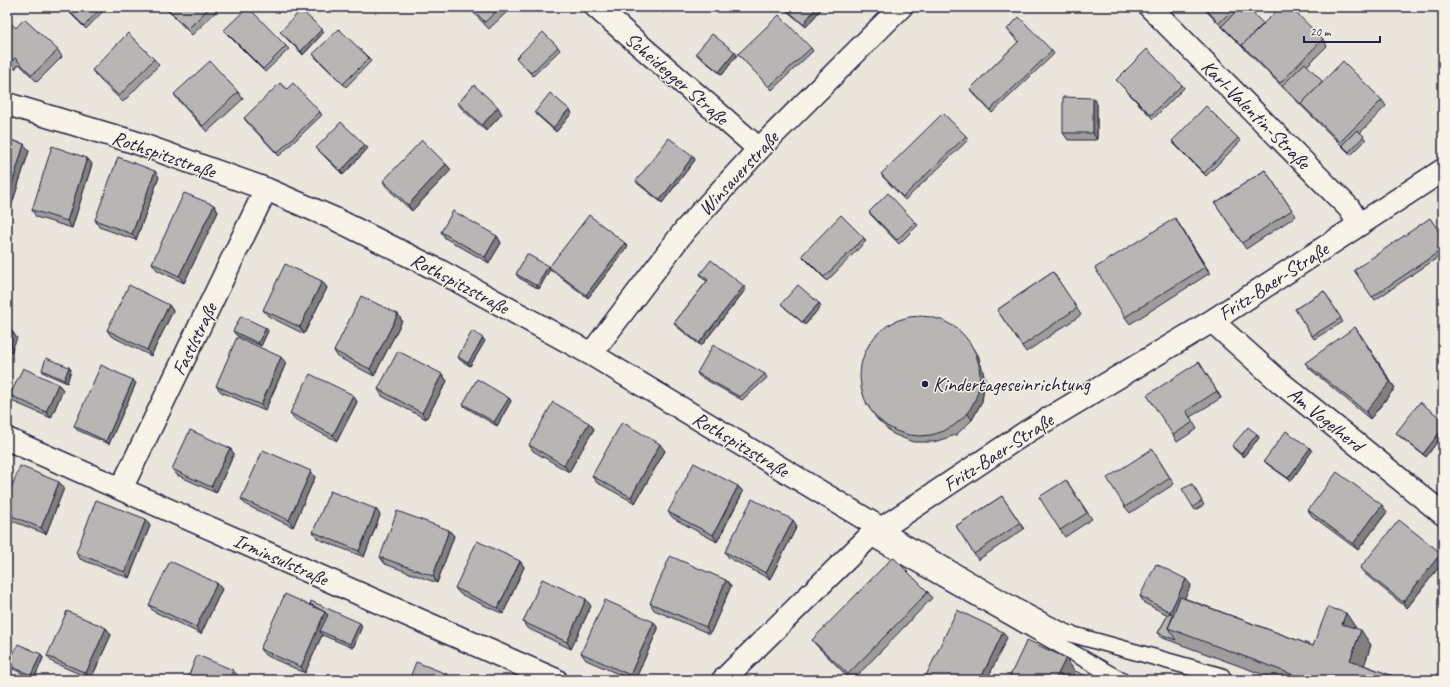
<svg xmlns="http://www.w3.org/2000/svg" width="1450" height="687" font-family="Caveat,sans-serif">
<rect width="100%" height="100%" fill="#eae6de"/>
<filter id="ink" filterUnits="userSpaceOnUse"><feTurbulence type="fractalNoise" baseFrequency=".025" numOctaves="2"/><feDisplacementMap in="SourceGraphic" scale="8" xChannelSelector="R" yChannelSelector="G"/><feConvolveMatrix kernelMatrix="1 2 1 2 8 2 1 2 1" color-interpolation-filters="sRGB"/></filter>
<g filter="url(#ink)">
<g fill="none" stroke-linecap="round" stroke-linejoin="round">
<g stroke="#22223b" stroke-width="18">
<path id="lane" d="M882,529L1026,612L1067,633L1222,676
M869,537L1121,680"/>
</g>
<g stroke="#22223b" stroke-width="25">
<path id="street" d="M596,7L759,149
M1150,7L1349,208L1359,224
M7,104L134,142L266,189L335,219L438,270L591,354L882,529
M1212,321L1281,383L1443,514
M591,354L685,230L759,149L901,7
M7,439L556,680
M121,489L266,189
M723,680L869,537L1028,431L1212,321L1443,170"/>
</g>
<use href="#lane" stroke="#f7f3e8" stroke-width="15"/>
<use href="#street" stroke="#f7f3e8" stroke-width="22"/>
</g>
<path fill="#9e9d9c" stroke="#22223b" d="M64,7H107L86,29Z
M164,7H221L192,35Z
M468,7H512L489,29Z
M658,7H670L663,13Z
M782,7H821L822,8L806,27Z
M845,7H854L849,11Z
M1202,7H1246L1263,24L1323,39L1327,46L1307,66L1323,82L1382,100L1386,106L1360,133L1366,140L1351,155Z
M7,19L16,28L58,50L62,57L37,82L19,64L15,69L7,61Z
M1007,29L1052,51L1054,54L992,113L972,92L970,89L1018,42Z
M224,30L286,46L289,49L265,72L227,34Z
M280,32H324L303,55Z
M558,47L560,50L533,76L519,61L516,58Z
M811,48L813,51L772,90L741,57L738,54Z
M696,53L737,55L722,75L698,56Z
M313,54L369,58L371,61L346,87L316,58Z
M154,59L159,65L123,102L97,77L92,70Z
M1116,80L1182,85L1184,88L1153,119L1119,83Z
M287,89L320,112L322,115L279,156L246,121L244,118Z
M238,92L243,99L207,132L178,100L174,94Z
M458,103L502,114L486,131L462,109Z
M1097,104V140H1068L1063,133Z
M569,109L572,113L556,132L537,115L535,112Z
M966,136L968,140L905,200L883,177L881,174Z
M1238,138L1241,141L1206,176L1174,144L1172,141Z
M7,139L24,144L29,151L11,207L7,206Z
M316,148H368L343,175Z
M693,156L695,160L662,203L638,184L636,181Z
M87,158L92,164L72,228L36,217L32,210Z
M446,164L451,170L412,211L387,188L383,181Z
M1265,170L1296,216L1246,249L1215,203Z
M159,177L136,240L99,227L95,220Z
M214,205L218,212L184,283L157,270L152,263Z
M869,212L915,222L918,225L899,244L871,215Z
M1179,224L1210,273L1130,324L1125,317Z
M441,232L497,236L501,243L489,263L445,238Z
M864,238L866,241L827,281L804,258L802,255Z
M1443,238V254L1375,300L1354,270Z
M625,243L628,246L588,298L551,270L549,267Z
M548,266L550,269L539,289L519,278L516,274Z
M1053,272L1081,315L1026,352L997,310Z
M700,274L746,289L701,346L676,326L674,323L707,281L702,278Z
M322,281L327,288L304,334L268,316L263,310Z
M1324,291L1343,322L1314,339L1295,309Z
M819,303L821,306L805,325L784,307L781,304Z
M169,305L173,311L151,356L111,336L107,330Z
M398,314L402,321L374,376L338,357L334,351Z
M266,328L268,331L261,346L236,335L233,331Z
M1360,334L1395,388L1370,419L1310,369L1305,363Z
M485,341L470,366L460,360L458,357Z
M978,355L985,379L982,401L972,420L956,435L934,442H913L893,434L877,419L866,403Z
M1199,362L1221,398L1190,417L1197,429L1177,442L1173,435Z
M286,363L265,411L221,392L216,386Z
M69,367L71,370L67,383L44,373L42,370Z
M697,373L765,374L767,378L742,400L699,376Z
M442,374L447,381L426,419L382,396L378,389Z
M136,383L109,444L77,430L74,426Z
M58,384L63,390L51,418L14,402L10,395Z
M353,395L357,402L337,441L295,420L290,413Z
M509,398L511,401L497,426L465,407L463,404Z
M1443,420V434L1426,457L1399,436L1396,433Z
M589,423L594,429L569,472L533,451L529,445Z
M1257,434L1259,438L1243,457L1235,450L1232,446Z
M230,448L234,454L216,493L177,475L172,469Z
M1152,449L1174,484L1130,513L1125,507Z
M665,451L635,503L596,482L592,476Z
M1312,451L1291,481L1267,464L1264,461Z
M315,477L293,527L246,505L241,499Z
M1066,480L1092,519L1065,537L1060,530Z
M59,482L64,488L46,534L7,519V498Z
M738,486L743,492L717,542L673,518L668,512Z
M1194,487L1204,505L1195,510L1193,507Z
M1002,496L1024,529L978,560L956,526Z
M376,509L380,515L364,557L318,539L313,532Z
M1308,510L1387,512L1358,550L1312,516Z
M150,526L129,578L80,559L76,553Z
M797,526L770,579L729,558L725,552Z
M449,530L454,536L437,583L385,564L380,557Z
M1441,553L1443,556V562L1407,608L1365,574L1360,568Z
M520,561L524,567L503,614L460,594L455,588Z
M726,580L731,586L710,634L654,610L650,603Z
M1191,585L1184,598L1313,646L1346,613L1356,629L1371,645L1364,665L1403,680H1278L1160,637L1158,633L1168,615L1144,603L1140,596Z
M222,589L201,634L153,611L149,605Z
M928,592L932,598L853,680H851L817,646L812,640Z
M310,604L362,626L353,648L322,635L305,673L265,655L260,649Z
M591,606L571,649L527,628L523,622Z
M654,622L658,629L635,680H632L586,660L581,653Z
M106,628L111,635L91,679L52,662L47,656Z
M41,654L43,658L34,679L11,668L8,665Z"/>
<path fill="#817f7f" stroke="#22223b" d="M817,7H821L822,8L806,27L803,24Z
M322,29L324,32L303,55L301,51Z
M735,52L737,55L722,75L719,72Z
M1093,98L1097,104V140L1093,133Z
M498,107L502,114L486,131L482,125Z
M569,109L572,113L556,132L553,128Z
M24,144L29,151L11,207L7,201Z
M365,145L368,148L343,175L341,171Z
M693,156L695,160L662,203L660,200Z
M87,158L92,164L72,228L67,221Z
M446,164L451,170L412,211L408,205Z
M155,171L159,177L136,240L132,234Z
M214,205L218,212L184,283L179,276Z
M1175,218L1179,224L1210,273L1205,267Z
M497,236L501,243L489,263L485,257Z
M625,243L628,246L588,298L586,295Z
M548,266L550,269L539,289L537,286Z
M322,281L327,288L304,334L300,327Z
M744,286L746,289L701,346L699,343Z
M819,303L821,306L805,325L802,322Z
M169,305L173,311L151,356L147,350Z
M398,314L402,321L374,376L370,369Z
M1355,327L1395,388L1370,419L1366,412Z
M266,328L268,331L261,346L258,343Z
M12,331L17,338L7,362V344Z
M483,338L485,341L470,366L468,363Z
M974,348L978,355L985,379L982,401L972,420L968,414Z
M281,357L286,363L265,411L261,405Z
M1199,362L1203,369L1221,398L1217,391Z
M69,367L71,370L67,383L64,380Z
M442,374L447,381L426,419L422,413Z
M133,380L136,383L109,444L106,441Z
M58,384L63,390L51,418L46,412Z
M353,395L357,402L337,441L333,435Z
M509,398L511,401L497,426L494,422Z
M589,423L594,429L569,472L564,465Z
M1443,428V434L1426,457L1423,454Z
M1257,434L1259,438L1243,457L1241,454Z
M660,444L665,451L635,503L631,497Z
M230,448L234,454L216,493L211,487Z
M1310,448L1312,451L1291,481L1288,478Z
M311,471L315,477L293,527L289,520Z
M59,482L64,488L46,534L41,528Z
M738,486L743,492L717,542L713,535Z
M1382,505L1387,512L1358,550L1353,544Z
M376,509L380,515L364,557L359,551Z
M146,519L150,526L129,578L125,572Z
M793,520L797,526L770,579L766,573Z
M449,530L454,536L437,583L433,576Z
M1441,553L1443,556V562L1407,608L1403,602Z
M520,561L524,567L503,614L498,608Z
M1186,579L1191,585L1175,618L1170,612Z
M726,580L731,586L710,634L706,627Z
M217,583L222,589L201,634L196,627Z
M586,599L591,606L571,649L567,642Z
M325,612L330,618L320,631L322,635L305,673L301,667Z
M1346,613L1356,628L1353,638L1342,624Z
M654,622L658,629L635,680H634L630,675Z
M360,623L362,626L353,648L350,644Z
M106,628L111,635L91,679L86,673Z
M1361,630L1371,645L1361,675L1350,660Z
M1003,632L1007,638L987,680H980Z
M41,654L43,658L34,679L31,675Z
M1066,658L1076,673L1073,680H1055Z
M233,670L238,676L236,680H229Z
M447,674L450,680H444Z"/>
<path fill="#b8b6b5" stroke="#22223b" d="M65,7H102L84,26Z
M166,7H210L188,29Z
M248,7L286,46L263,69L224,30Z
M470,7H501L485,22Z
M658,7H664L661,10Z
M784,7H817L803,24Z
M1204,7H1235L1219,23Z
M1240,7H1246L1264,24L1242,45L1245,49L1222,26Z
M1280,7H1290L1323,39L1280,83L1242,45Z
M301,10L322,29L301,51L280,32Z
M779,15L811,48L769,87L738,54Z
M1019,17L1052,51L990,110L970,89L1019,41L1007,29Z
M7,19L16,28L24,19L58,50L32,75L15,58L10,62L7,59Z
M339,29L369,58L343,84L313,54Z
M543,32L558,47L531,73L516,58Z
M128,33L154,59L119,96L92,70Z
M712,34L735,52L719,72L696,53Z
M1147,49L1182,85L1151,115L1116,80Z
M210,61L238,92L203,126L174,94Z
M1343,61L1382,100L1340,142L1301,104Z
M1305,63L1323,82L1301,104L1304,107L1282,86Z
M280,83L287,89L293,83L320,112L277,153L244,118Z
M474,85L498,107L482,125L458,103Z
M550,93L569,109L553,128L535,112Z
M1063,97L1093,98V133H1063Z
M1206,106L1238,138L1204,173L1172,141Z
M943,113L966,136L903,197L881,174Z
M341,122L365,145L341,171L316,148Z
M1357,130L1364,136L1349,152L1342,145Z
M669,138L693,156L660,200L636,181Z
M7,139L24,144L7,201Z
M422,140L446,164L408,205L383,181Z
M52,146L87,158L67,221L32,210Z
M118,157L155,171L132,234L95,220Z
M1265,170L1292,210L1242,243L1215,203Z
M184,193L214,205L179,276L152,263Z
M888,193L915,222L897,240L869,212Z
M453,211L497,236L485,257L441,232Z
M589,215L625,243L586,295L549,267Z
M841,215L864,238L824,277L802,255Z
M1175,218L1205,267L1125,317L1095,268Z
M1430,218L1443,238V249L1372,297L1354,270Z
M527,254L548,266L537,286L516,274Z
M711,260L744,286L699,343L674,323L708,280L700,274Z
M285,264L322,281L300,327L263,310Z
M1053,272L1077,308L1022,346L997,310Z
M129,285L169,305L147,350L107,330Z
M798,285L819,303L802,322L781,304Z
M1324,291L1341,318L1312,336L1295,309Z
M361,296L398,314L370,369L334,351Z
M241,316L266,328L258,343L233,331Z
M860 376a60 60 0 1 1 120 0a60 60 0 1 1-120 0Z
M1355,327L1390,382L1366,412L1305,363Z
M7,329L12,331L7,344Z
M472,331L483,338L468,363L458,357Z
M237,337L281,357L261,405L216,386Z
M713,345L765,374L740,397L697,373Z
M398,351L442,374L422,413L378,389Z
M46,358L69,367L64,380L42,370Z
M1199,362L1217,391L1186,411L1193,422L1173,435L1147,395Z
M101,365L133,380L106,441L74,426Z
M23,368L58,384L46,412L10,395Z
M310,374L353,395L333,435L290,413Z
M477,379L509,398L494,422L463,404Z
M553,402L589,423L564,465L529,445Z
M1420,402L1443,420V428L1423,454L1396,433Z
M622,422L660,444L631,497L592,476Z
M1248,427L1257,434L1241,454L1232,446Z
M190,430L230,448L211,487L172,469Z
M1286,431L1310,448L1288,478L1264,461Z
M1152,449L1170,478L1125,507L1107,478Z
M263,450L311,471L289,520L241,499Z
M694,463L738,486L713,535L668,512Z
M20,466L59,482L41,528L7,514V498Z
M1337,472L1382,505L1353,544L1308,510Z
M1066,480L1087,513L1060,530L1039,497Z
M1192,484L1202,501L1193,507L1182,489Z
M330,491L376,509L359,551L313,532Z
M1002,496L1020,523L974,554L956,526Z
M752,499L793,520L766,573L725,552Z
M96,500L146,519L125,572L76,553Z
M397,511L449,530L433,576L380,557Z
M1399,520L1441,553L1403,602L1360,568Z
M477,541L520,561L498,608L455,588Z
M670,556L726,580L706,627L650,603Z
M893,557L928,592L848,674L812,640Z
M170,561L217,583L196,627L149,605Z
M1156,564L1186,579L1170,612L1140,596Z
M542,579L586,599L567,642L523,622Z
M285,594L325,612L301,667L260,649Z
M1180,597L1313,646L1328,607L1346,613L1342,624L1361,630L1350,660L1403,680H1307L1168,628Z
M605,600L654,622L630,675L581,653Z
M311,601L360,623L350,644L320,631L328,615L325,612L310,604Z
M957,610L1003,632L980,680H924Z
M67,611L106,628L86,673L47,656Z
M1169,613L1174,615L1168,628L1176,640L1158,633Z
M1027,640L1066,658L1055,680H1008Z
M18,644L41,654L31,675L8,665Z
M197,655L233,670L229,680H187Z
M416,662L447,674L444,680H409Z
M1075,671L1096,680H1071Z"/>
</g>
<circle fill="#22223b" stroke="#f7f3e8" stroke-width="1.5" cx="925" cy="384" r="4"/>
<g text-anchor="middle" stroke-width="3" stroke-linejoin="round" paint-order="stroke">
<g font-size="20" fill="#22223b" stroke="#f7f3e8">
<text transform="translate(677 78) rotate(41)" y="7">Scheidegger Straße</text>
<text transform="translate(1256 114) rotate(45)" y="7">Karl-Valentin-Straße</text>
<text transform="translate(164 154) rotate(19)" y="7">Rothspitzstraße</text>
<text transform="translate(738 173) rotate(-47)" y="7">Winsauerstraße</text>
<text transform="translate(1273 281) rotate(-33)" y="7">Fritz-Baer-Straße</text>
<text transform="translate(460 283) rotate(28)" y="7">Rothspitzstraße</text>
<text transform="translate(194 339) rotate(-64)" y="7">Fastlstraße</text>
<text transform="translate(1326 419) rotate(39)" y="7">Am Vogelherd</text>
<text transform="translate(741 444) rotate(31)" y="7">Rothspitzstraße</text>
<text transform="translate(998 452) rotate(-33)" y="7">Fritz-Baer-Straße</text>
<text transform="translate(281 559) rotate(24)" y="7">Irminsulstraße</text>
</g>
<g font-size="20" fill="#22223b" stroke="#f7f3e8" text-anchor="start">
<text x="933" y="391">Kindertageseinrichtung</text>
</g>
</g>
<rect width="1450" height="687" fill="none" stroke="#f7f3e8" stroke-width="24"/>
<rect x="12" y="12" width="1426" height="663" fill="none" stroke="#22223b" stroke-width="1.5" filter="url(#ink)"/>
<path d="M1304 36v6h76v-6" fill="none" stroke="#22223b" stroke-width="2"/>
<text x="1310" y="36" font-size="12" fill="#22223b" stroke="#f7f3e8" stroke-width="3" paint-order="stroke">20 m</text>
</svg>
